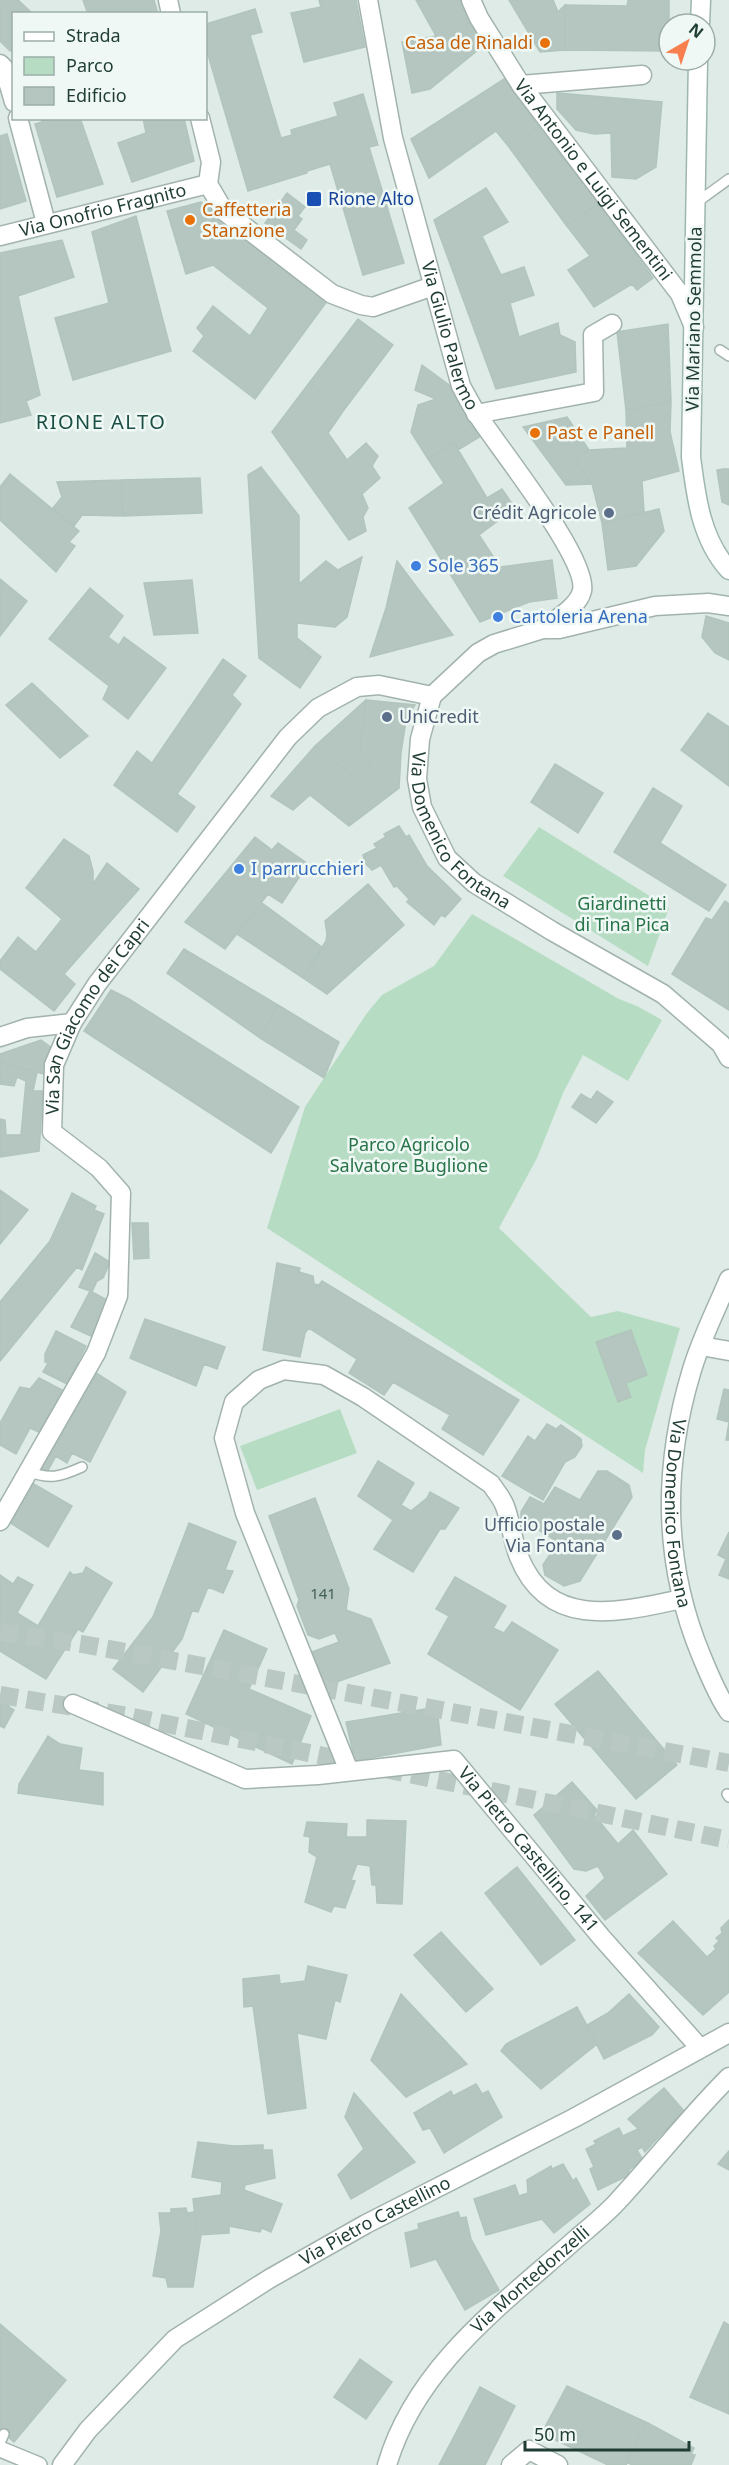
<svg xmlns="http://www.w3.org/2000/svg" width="729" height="2465" font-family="'Noto Sans',sans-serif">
<rect width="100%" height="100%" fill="#dfebe6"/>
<path fill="#b6ddc3" d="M539,827L669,908L648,966L503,876Z
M472,914L619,999L637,1006L662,1020L628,1081L583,1055L564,1091L537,1158L499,1228L591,1317L618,1311L680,1328L645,1450L643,1473L267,1228L305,1107L324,1078L367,1013L382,995L434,966Z
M340,1409L357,1453L257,1490L240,1446Z"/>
<path fill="#b4c6bf" stroke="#b1c5bd" stroke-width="1.5" d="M0,0H18L33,14H14V50L10,51L0,41Z
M83,0H154L158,14H88Z
M319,0H356L365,47L304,62L291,13L321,7Z
M416,0H461L484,45L430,89L412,93L402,42L436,36Z
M509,0H553L558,12L565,5V50L540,52Z
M628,0H669V51L565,50V5L627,6Z
M255,9L262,32L250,35L281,138L292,135L291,130L338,116L334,103L363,94L378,145L369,147L404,263L363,275L330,164L307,171V173L248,191L206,48V24Z
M504,79L539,127L509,147L496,131L429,178L411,139Z
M557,93L662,102L656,167L636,179L612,177L611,133L594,134L576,130L557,109Z
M41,118H80L103,184L57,197L35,124L42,122Z
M143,118H184L194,161L132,182L118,143L146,133Z
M539,127L599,204L566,225L509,147Z
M7,134L26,201L0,209V136Z
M486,188L508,222L482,236L501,275L524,267L534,295L510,303L519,337L558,323L560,335L575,342L576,372L496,389L434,220Z
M287,193L305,207L298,216L302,219L294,230L307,240L301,249L265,223Z
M201,202L328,300L255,399L193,351L204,336L197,328L213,306L250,336L268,308L213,265L186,274L167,211Z
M599,204L653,278L637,290L632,284L594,307L568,270L590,256L566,225Z
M136,216L171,351L73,380L55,318L109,303L92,232Z
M62,240L74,277L18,296L40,395L26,401L31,415L0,423V253Z
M358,319L393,345L344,410L309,383Z
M668,324L671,402L626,410L617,332Z
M422,365L456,390L481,436L458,450L454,443L428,459L411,432L418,405L436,399L415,390Z
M309,383L344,410L328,433L347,460L366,443L378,456L372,466L380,478L362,494L368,508L363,517L366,531L349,540L272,432Z
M671,402L670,432L679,471L642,481L644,512L602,523L592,484L575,461L589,450L627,448L626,410Z
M567,417L589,450L575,461L592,484L566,485L523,427Z
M454,443L487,498L502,489L515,508L479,535L500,567L552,560L557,598L529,602L480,622L409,508L444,483L428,459Z
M261,467L299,516V584L326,561L338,570L362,557L347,617L335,627L297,623V638L321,657L300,688L259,658L248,475Z
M723,469H729V505L722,502L717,470Z
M10,474L79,531L69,542L75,546L56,572L0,520V487Z
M200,478L202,513L123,516L121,480Z
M121,480L123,516L82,515L74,526L53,508L62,497L57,482Z
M659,509L664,531L636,566L608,570L602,523Z
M397,561L453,635L370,657L386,608Z
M0,579L27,601L0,636Z
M192,580L198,633L154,635L144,583Z
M90,588L123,616L108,637L119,645L124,637L166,668L128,719L103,699L109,686L49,639Z
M706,616L729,623V660L715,653L702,637Z
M223,659L246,676L232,695L241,704L177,794L195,807L177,832L114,785L137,751L152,763Z
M32,683L88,736L60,758L6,705Z
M366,700L415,705L406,721L401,753L399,788L349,826L310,795L293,810L271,796L315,746L358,780L372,766L360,749Z
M366,700L360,749L372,766L358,780L315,746Z
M708,713L729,727V786L681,750Z
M555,764L603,793L578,833L531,802Z
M653,788L682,806L660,843L726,885L709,911L614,852Z
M399,826L406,837L409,835L427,866L461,899L445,917L441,915L434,925L407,902L409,899L397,886L394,887L381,865L372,870L365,863L363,855L377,848L374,844L386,837L384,834Z
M255,837L272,850L278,843L308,864L282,903L268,894L225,949L185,922Z
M64,839L89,856L93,871V884L107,863L139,889L64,974L75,984L54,1011L0,969V961L18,937L36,952L62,919L26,888Z
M368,884L404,925L327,994L303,978L326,941L327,934L325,921Z
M725,901L729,904V1010L672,974L706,918L712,920Z
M262,903L323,948L303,978L237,934Z
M184,949L278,1005L260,1038L167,973Z
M111,990L129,999L299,1107L271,1153L84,1031Z
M278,1005L339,1042L324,1078L260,1038Z
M41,1040L52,1048L44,1074L0,1062V1054Z
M0,1062L37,1072L33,1091H43L39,1151L0,1157V1119L5,1120L6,1135H21L26,1081L17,1077L14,1086L0,1084Z
M597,1091L613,1102L596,1123L572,1107L581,1094L591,1100Z
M0,1190L28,1210L0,1244Z
M72,1193L96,1206L94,1210L104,1214L82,1270L77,1267L0,1361V1302L50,1241Z
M132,1223H148L149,1258L134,1259Z
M95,1253L110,1262L103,1278L97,1281L92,1292L111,1302L93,1337L71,1327L90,1291L79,1287Z
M277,1263L300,1268L299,1272L313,1276L314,1284L319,1285L322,1281L519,1400L483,1455L442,1429L450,1415L393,1382L384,1395L349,1373L357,1359L309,1328L305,1333L300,1357L263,1350Z
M145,1319L225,1347L217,1369L204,1364L196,1386L130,1358Z
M631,1330L647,1375L626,1383L631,1397L618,1402L596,1342Z
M56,1331L86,1346L67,1384L43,1372L48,1363L45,1362V1354Z
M93,1371L126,1392L90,1462L72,1453L67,1463L56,1456L46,1474L38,1470Z
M39,1378L64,1391L39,1432L30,1428L16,1454L0,1445V1423L20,1387L30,1389Z
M724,1389L729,1390V1440H726L729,1422L717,1419Z
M547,1424L556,1429L561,1425L581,1439L582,1446L575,1457L565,1462L543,1500L502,1476L528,1436L535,1441Z
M378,1461L414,1483L401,1505L411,1511L427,1498L430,1492L459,1508L445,1529H440L413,1572L374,1549L393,1520L358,1496Z
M598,1471H607L629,1485L632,1497L580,1581L564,1586L545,1575L543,1565L558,1542L521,1519V1512L530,1497L544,1504L555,1487L580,1500Z
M32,1483L72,1506L48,1547L9,1522Z
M315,1498L349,1589L346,1610L371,1619L390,1663L325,1686L312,1652L339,1642L335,1633L319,1639L308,1635L297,1606L299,1600L269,1516Z
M189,1523L236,1542L225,1570L233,1571L223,1593L208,1587L198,1612L192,1611L182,1639L143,1692L113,1669L153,1617Z
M729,1532V1579L719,1575L726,1559L718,1555Z
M86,1567L112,1583L83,1632L78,1629L46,1679L0,1651V1575L13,1584L18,1577L33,1585L17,1613L38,1626L70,1572L73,1575L83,1573Z
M455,1577L506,1606L493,1628L504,1633L512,1622L558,1650L520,1710L428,1654L449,1616L436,1609Z
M224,1630L267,1649L249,1689L311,1716L292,1764L186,1714Z
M598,1671L677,1765L636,1799L555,1704Z
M0,1696L10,1703L8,1706L14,1710L4,1728L0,1726Z
M437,1707L441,1745L355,1761L346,1722Z
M48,1736L60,1744L82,1748L79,1770L103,1773V1805L18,1793L19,1784Z
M572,1782L597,1810L594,1815L618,1844L633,1830L667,1874L605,1920L586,1896L605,1878L598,1866L586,1871L574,1869L534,1815Z
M367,1820L406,1821L402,1904L377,1903L376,1885H372L370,1866L357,1864L351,1880L355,1881L345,1908L334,1906L331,1912L305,1902L317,1857L309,1852L310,1837L304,1836L307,1822L347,1824L346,1837H367Z
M517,1867L575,1940L541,1965L485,1893Z
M729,1920V1992L703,2015L638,1953L673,1921L707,1957L716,1949L714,1946L719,1941L716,1938L722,1933L721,1928Z
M441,1932L493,1989L466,2012L414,1955Z
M308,1966L347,1975L340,2002L335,2000L326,2039L297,2033L306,2108L268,2114L253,2006L244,2007L243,1979L279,1975L280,1984L305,1981Z
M401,1994L467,2064L406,2097L371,2060Z
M629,1994L659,2027L652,2035L604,2059L587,2025L608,2013Z
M577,2007L597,2044L541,2089L501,2051L506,2044Z
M476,2084L482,2094L488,2091L502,2117L444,2153L430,2128L423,2130L414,2113L451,2091L453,2096Z
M664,2088L684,2111L653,2143L628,2119Z
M354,2093L415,2162L351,2199L338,2175L364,2149L345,2117Z
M619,2128L623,2136L638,2129L653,2143L645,2152L642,2147L637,2150L643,2160L629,2170V2175L598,2190L590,2169L594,2167L586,2149L596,2144L594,2141Z
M198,2142L234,2146L263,2145V2150H272L275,2178L245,2185L244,2190L282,2204L271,2232L262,2228L260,2232L229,2226V2233L197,2235L193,2199L221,2195L222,2182L192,2177Z
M729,2151V2170L718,2164Z
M563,2164L573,2181L576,2178L590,2204L554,2233L542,2219L486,2235L474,2199L515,2185L519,2196L528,2193L527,2180L551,2166L552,2169Z
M186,2208L187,2213L194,2212L197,2235H201L193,2287H168L166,2278L153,2276L161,2231L159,2213H171V2209Z
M458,2212L460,2218L466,2217L471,2239L499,2290L465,2310L436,2259L411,2267L405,2233L419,2229L418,2224Z
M724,2322L729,2325V2414L690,2397Z
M0,2324L66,2380L14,2442L0,2430Z
M360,2359L392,2382L366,2419L334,2397Z
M567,2386L646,2422L626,2465H608L545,2435V2427Z
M480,2387L515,2406L485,2465H439Z
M646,2422L694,2448L691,2454L695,2455L691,2465H632L627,2462Z"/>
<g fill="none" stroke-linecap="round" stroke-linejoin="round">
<path stroke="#b9c8c3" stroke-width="18" stroke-dasharray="18 9" stroke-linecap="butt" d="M0,1632L82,1644L729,1763
M0,1695L128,1716L358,1763
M385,1769L729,1840"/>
<g stroke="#a2b3ad" stroke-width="12">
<path id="service" d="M696,203L729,179
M720,350L729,356
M27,1471C50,1480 60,1477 82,1467
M727,1794L729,1797
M0,2443L4,2434"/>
</g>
<g stroke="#a2b3ad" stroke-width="18">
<path id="pedestrian" d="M0,2449L39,2465"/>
</g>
<g stroke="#a2b3ad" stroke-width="21">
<g id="minor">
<path d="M168,0L171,14"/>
<path id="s1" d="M368,0L393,138L461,386C466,395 471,405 477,414C497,446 589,559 582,591C578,607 555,620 543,629"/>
<path id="s2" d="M471,0L479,18L521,85L680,294L694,327"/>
<path d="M0,64L4,68L14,102"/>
<path d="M521,85L642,75"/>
<path d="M18,118L46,223"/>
<path d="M200,118L211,162L208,184L224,211L332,294L361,305L373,307L433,286"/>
<path id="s3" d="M0,236L208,184"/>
<path d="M476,414L594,392L593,335L612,324"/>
<path id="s4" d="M729,606L708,603L655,606L559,629H543L494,644L478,653L432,696L420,739L417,779L422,807L447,858L474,883L552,931L663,994L721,1044L729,1058"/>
<path d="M0,1037L27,1028L72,1023"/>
<path id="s5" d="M729,1279C716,1310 700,1341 691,1373C663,1467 663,1563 701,1655C709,1674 717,1695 729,1712"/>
<path d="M701,1346L729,1351"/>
<path id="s6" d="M0,1521L96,1353L118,1296L121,1193L99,1168L52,1132L54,1065L72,1023L97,984L288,737L318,708L357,687L379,685L432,696"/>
<path id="s7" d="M73,1704L245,1779L318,1775L454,1760L602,1938L700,2048"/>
<path d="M349,1771L245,1513L224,1438L234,1402L259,1380L284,1370L324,1375L363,1397L491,1484C495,1490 501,1497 504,1504C511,1520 512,1540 519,1557C549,1631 620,1612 682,1599"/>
<path id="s8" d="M387,2465C416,2366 503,2304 576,2239C590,2227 605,2215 617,2202C655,2161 689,2117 729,2077"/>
<path d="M511,2465L529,2450L558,2465"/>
</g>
</g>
<g stroke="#a2b3ad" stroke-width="21">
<g id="tertiary">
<path id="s9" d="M62,2465L88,2430L175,2339L269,2279L366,2224L574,2118L729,2033"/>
</g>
</g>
<g stroke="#9db7af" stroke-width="21">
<path id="secondary" d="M700,24L701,0
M698,60L691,457C696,497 701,539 729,570"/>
</g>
<use href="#service" stroke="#fff" stroke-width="9"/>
<use href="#pedestrian" stroke="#fff" stroke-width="15"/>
<use href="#minor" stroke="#fff" stroke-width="18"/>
<use href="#tertiary" stroke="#fff" stroke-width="18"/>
<use href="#secondary" stroke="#fff" stroke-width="18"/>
</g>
<g fill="#e8710a" stroke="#eff8f4" stroke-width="2">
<circle cx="545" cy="43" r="6"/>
<circle cx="190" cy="220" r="6"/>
<circle cx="535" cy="433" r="6"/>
</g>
<rect fill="#1a4fb4" stroke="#eff8f4" stroke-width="2" x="306" y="191" width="16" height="16" rx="3"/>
<g fill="#5c6f8a" stroke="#eff8f4" stroke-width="2">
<circle cx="609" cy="513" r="6"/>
<circle cx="387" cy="717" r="6"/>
<circle cx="617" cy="1535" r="6"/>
</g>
<g fill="#3f7fe0" stroke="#eff8f4" stroke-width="2">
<circle cx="416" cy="566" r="6"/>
<circle cx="498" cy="617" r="6"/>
<circle cx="239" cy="869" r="6"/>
</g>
<g text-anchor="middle" stroke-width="5" stroke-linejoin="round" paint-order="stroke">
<g font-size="15" fill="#445e58">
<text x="323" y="1599">141</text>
</g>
<g font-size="18" fill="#c56008" stroke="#eff8f4" text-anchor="start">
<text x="533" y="49" text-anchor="end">Casa de Rinaldi</text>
<text x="202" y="216">Caffetteria<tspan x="202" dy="21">Stanzione</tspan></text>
<text x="547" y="439">Past e Panell</text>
</g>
<g font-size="18" fill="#1f3c35" stroke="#eff8f4">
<text dy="6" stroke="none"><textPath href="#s2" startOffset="218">Via Antonio e Luigi Sementini</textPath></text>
<text dy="6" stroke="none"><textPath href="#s3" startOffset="106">Via Onofrio Fragnito</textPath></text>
<text transform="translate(694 319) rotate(-89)" y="6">Via Mariano Semmola</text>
<text dy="6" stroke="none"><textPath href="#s1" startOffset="346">Via Giulio Palermo</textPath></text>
<text dy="6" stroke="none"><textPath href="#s4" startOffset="474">Via Domenico Fontana</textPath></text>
<text dy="6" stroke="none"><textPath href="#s6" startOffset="578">Via San Giacomo dei Capri</textPath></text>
<text dy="6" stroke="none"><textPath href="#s5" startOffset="244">Via Domenico Fontana</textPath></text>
<text dy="6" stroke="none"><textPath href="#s7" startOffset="514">Via Pietro Castellino, 141</textPath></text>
<text dy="6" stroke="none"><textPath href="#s9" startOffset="402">Via Pietro Castellino</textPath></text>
<text dy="6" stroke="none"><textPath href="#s8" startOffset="238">Via Montedonzelli</textPath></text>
</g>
<g font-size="18" fill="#164399" stroke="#eff8f4" text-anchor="start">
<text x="328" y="205">Rione Alto</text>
</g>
<g font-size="18" fill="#4e5e75" stroke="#eff8f4" text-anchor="end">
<text x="597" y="519">Crédit Agricole</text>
<text x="399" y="723" text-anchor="start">UniCredit</text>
<text x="605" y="1531">Ufficio postale<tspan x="605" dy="21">Via Fontana</tspan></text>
</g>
<g font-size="18" fill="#366cbe" stroke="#eff8f4" text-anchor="start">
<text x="428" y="572">Sole 365</text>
<text x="510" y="623">Cartoleria Arena</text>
<text x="251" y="875">I parrucchieri</text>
</g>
<g font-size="18" fill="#287449" stroke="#eff8f4">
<text x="622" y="910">Giardinetti<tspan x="622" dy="21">di Tina Pica</tspan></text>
<text x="409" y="1151">Parco Agricolo<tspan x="409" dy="21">Salvatore Buglione</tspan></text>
</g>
<g font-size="20" letter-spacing="1.5" fill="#1b4e44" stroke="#eff8f4">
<text x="101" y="429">RIONE ALTO</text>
</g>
</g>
<rect x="12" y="12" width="195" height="108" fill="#eff8f4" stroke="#9cada8" stroke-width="1.5"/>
<rect x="24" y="32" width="30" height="9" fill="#ffffff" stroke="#9cada8" stroke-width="1.5"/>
<text x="66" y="42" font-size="18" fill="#1f3c35">Strada</text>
<rect x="24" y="57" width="30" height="18" fill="#b6ddc3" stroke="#9cada8" stroke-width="1.5"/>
<text x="66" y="72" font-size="18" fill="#1f3c35">Parco</text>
<rect x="24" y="87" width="30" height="18" fill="#b4c6bf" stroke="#9cada8" stroke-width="1.5"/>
<text x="66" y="102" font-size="18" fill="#1f3c35">Edificio</text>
<g transform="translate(687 42) rotate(39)"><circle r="28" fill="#eff8f4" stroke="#9cada8" stroke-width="1.5"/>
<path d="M0-4.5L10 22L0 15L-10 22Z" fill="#f88050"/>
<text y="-9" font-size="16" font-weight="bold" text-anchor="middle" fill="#1f3c35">N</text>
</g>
<path d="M525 2441v9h164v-9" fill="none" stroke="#1f3c35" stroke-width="3"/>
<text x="534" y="2441" font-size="18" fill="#1f3c35" stroke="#eff8f4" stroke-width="4.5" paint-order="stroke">50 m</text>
</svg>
